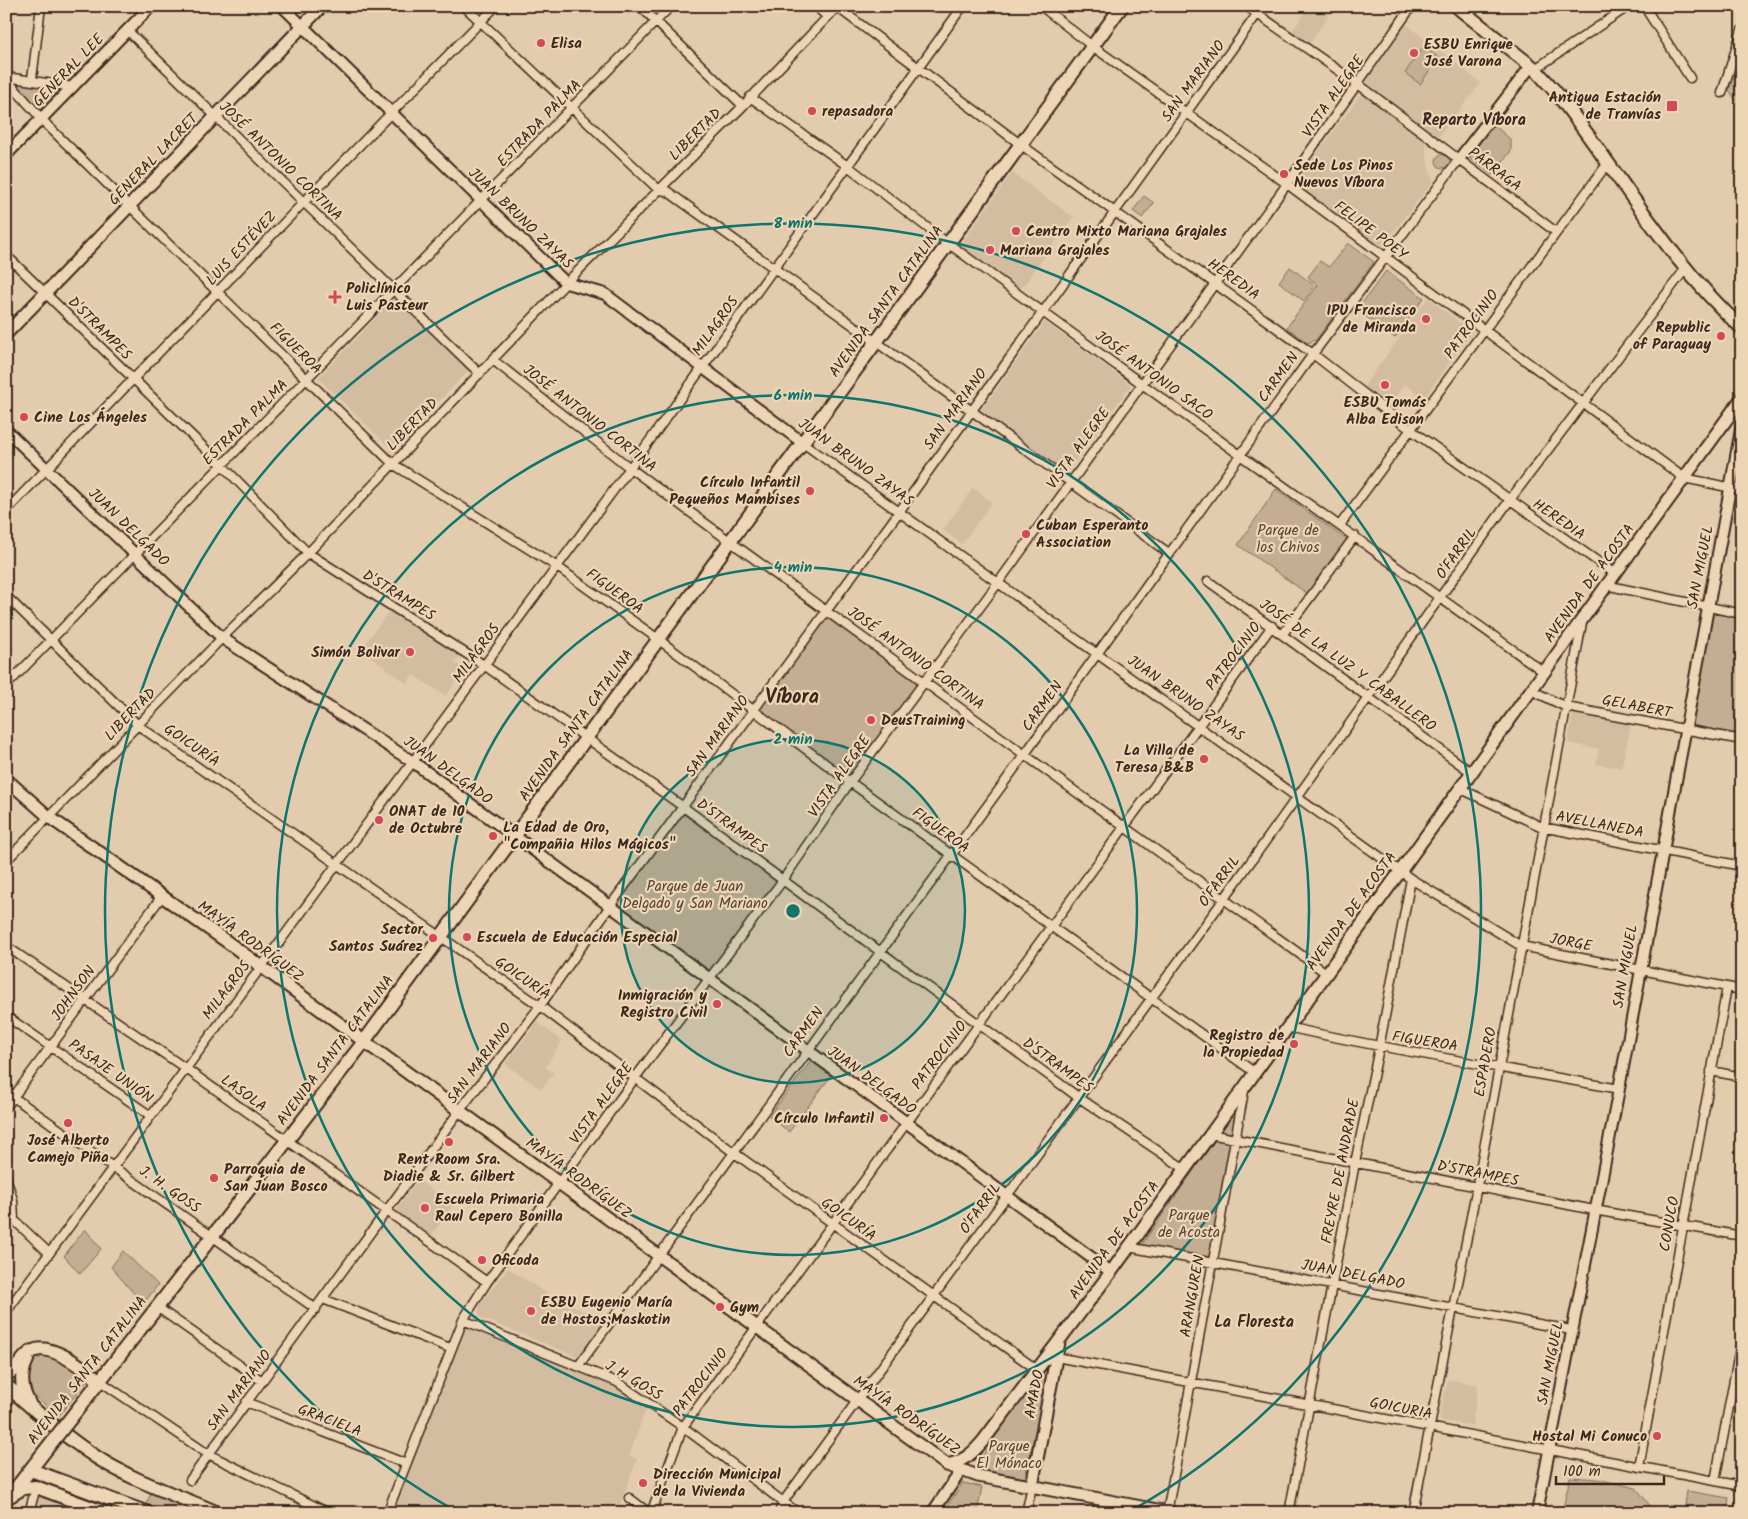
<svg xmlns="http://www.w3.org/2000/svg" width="1748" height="1519" font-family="Kalam,sans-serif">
<rect width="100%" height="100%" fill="#e3cbad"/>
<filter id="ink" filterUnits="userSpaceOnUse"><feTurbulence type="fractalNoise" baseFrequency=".02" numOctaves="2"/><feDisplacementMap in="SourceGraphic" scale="10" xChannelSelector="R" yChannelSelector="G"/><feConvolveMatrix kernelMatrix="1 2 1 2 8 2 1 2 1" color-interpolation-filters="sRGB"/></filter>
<g filter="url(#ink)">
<path fill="#d3bca0" d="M1309,6H1335L1310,43L1292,32Z
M1406,24L1481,83L1438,137L1366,82Z
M1362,93L1425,142L1429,170L1433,181L1380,249L1295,183Z
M1012,173L1073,217L1021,289L960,245Z
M395,298L469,370L392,450L318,378Z
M1428,298L1472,332L1424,398L1405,384L1390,404L1364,386Z
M1045,322L1131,385L1066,473L981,410Z
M973,488L992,502L962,544L943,530Z
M390,610L461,655L455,663L464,669L446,696L413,675L407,683L361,650Z
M1573,713L1631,725L1621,768L1596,764L1599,749L1568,743Z
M537,1022L562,1041L545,1067L554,1073L541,1089L505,1064Z
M418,1180L453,1205L431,1236L396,1210Z
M508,1268L555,1299L559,1296L602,1324L579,1357L479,1317V1306Z
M468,1327L615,1384L647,1406L629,1456L637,1459L617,1513H393L460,1331Z
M1448,1379L1478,1385L1472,1426L1439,1420Z
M44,1494L96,1513H35L40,1496Z"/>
<path fill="#c4ad92" stroke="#806c58" d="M1423,47L1439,58L1420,84L1405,73Z
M1742,54V109L1729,90Z
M18,83L55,87L58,89L57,95L42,110L37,109L18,87Z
M1493,124L1511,140V151L1492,175L1469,158Z
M1436 161a7 7 0 1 1 14 0a7 7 0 1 1-14 0Z
M1144,196L1154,203L1142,218L1133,211Z
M1348,243L1374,262L1316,340L1307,343L1287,327L1318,285L1308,277L1320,261L1329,267Z
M1290,267L1315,286L1304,301L1279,282Z
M1386,271L1424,298L1395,338L1357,310Z
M1276,489L1347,540L1308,594L1238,545Z
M827,610L924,682L850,782L753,710Z
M1714,612L1742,617V735L1690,725L1709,615Z
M682,813L777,882L709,976L614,907Z
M811,1061L831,1076L789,1132L769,1116Z
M1234,1113H1237L1211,1255L1210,1257L1144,1246L1142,1244Z
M85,1229L101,1249L80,1274L64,1256Z
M123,1251L158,1285L143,1304L111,1267Z
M45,1355C59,1356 79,1368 87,1380L59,1416L32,1394L27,1383L32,1362Z
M1048,1364L1050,1365L1025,1477L1022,1479L986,1472C976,1465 983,1457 987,1448Z
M1570,1477L1598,1479L1636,1488L1656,1513H1562Z
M963,1483L982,1487L977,1513H942Z
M1687,1491L1729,1498L1727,1513H1684Z
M151,1493L199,1513H169L146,1504Z"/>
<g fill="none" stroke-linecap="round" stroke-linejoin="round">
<g stroke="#3b2a1e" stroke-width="11">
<path id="minor" d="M464,6L659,190L667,191L1170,554
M640,6L743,106
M816,6L827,17
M1041,6L1092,46L1287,184L1684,478L1742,490
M1246,6L1358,84L1556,232
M1644,6L1690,78
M837,7L1020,144L1313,354L1411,430L1614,573
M127,30L480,374
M1535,69L1629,6
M6,77L73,87
M6,79L48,126L393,464L556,566L651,634L850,782L1254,1072
M32,79L41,6
M1722,93L1742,30
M750,97L849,167L942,239L1240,455L1544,672
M6,255L222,465L308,553L484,665L682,806L1078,1097L1185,1169
M493,360L630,468L724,537L1326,973
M803,443L1411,879L1379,1048L1355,1163L1289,1513
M6,511L304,202L496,6
M1340,525L1608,163
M1208,581L1471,772
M1605,585L1742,614
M6,596L139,726L540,1006L733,1152L1036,1369
M1283,634L1355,536
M6,686L671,6
M1531,690L1566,707L1742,740
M1459,788L1542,827L1742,866
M6,861L222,638L308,553L566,283L743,106L838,6
M1411,879L1521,946L1742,990
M6,946L185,1068L487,1282
M6,1016L151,1116
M1287,1027C1397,1052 1508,1068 1619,1089
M1711,1071L1742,1077
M6,1092L316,1309
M6,1107L162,896
M1210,1134L1594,1210L1742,1236
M6,1177L13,1200L14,1220L49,1253
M1128,1247L1571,1330
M323,1299L450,1348
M157,1307L262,1381
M6,1312L630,468L963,6
M463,1320L617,1382L683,1427L798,1513
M1056,1357L1742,1486
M579,1365L1025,754L1313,354L1459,159
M100,1381L208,1454L329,1513
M246,1402L404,1463
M1639,1467L1727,987
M190,1480L460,1110L540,1006L610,906L899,512L1263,6
M1715,1481L1742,1337
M629,1498L649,1513
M29,1513L36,1487
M387,1513L463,1320L487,1282L635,1078L783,880L850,782L998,583L1287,184L1412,6
M651,1513L683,1427L1272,626
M779,1513L783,1502L1224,899L1509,501L1686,268
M1026,1513L1032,1486
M1167,1513L1244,1091
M1413,1513L1477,1186L1582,623"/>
</g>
<g stroke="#3b2a1e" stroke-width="14">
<path id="tertiary" d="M282,6L566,283L605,294L803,443
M6,155L151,6
M1459,159L1531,66
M6,430L222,638L413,762L1111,1272
M932,1513L961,1471
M1537,1513L1619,1089L1742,424"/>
</g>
<g stroke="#3b2a1e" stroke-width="15">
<path id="secondary" d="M6,334L322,6
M6,779L49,817L226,941L947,1465L978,1476L1173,1513
M947,1465C964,1461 972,1454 983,1441L1111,1272L1742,398
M1032,1486L1059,1342"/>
</g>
<g stroke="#3b2a1e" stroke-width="16">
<path id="primary" d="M1456,6L1535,69L1554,90C1617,169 1667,260 1742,328
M27,1360C20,1374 21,1389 29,1403
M6,1374C19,1370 22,1356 33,1351C51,1342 86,1370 100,1381
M6,1385C35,1411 64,1436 96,1457C133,1481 177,1495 218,1513
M70,1419L363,1043L1122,6
M31,1470L148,1513
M13,1492L48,1447
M10,1496L23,1488L36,1487L106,1513"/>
</g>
<use href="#minor" stroke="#eed5b6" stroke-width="8"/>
<use href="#tertiary" stroke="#eed5b6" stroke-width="10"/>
<use href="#secondary" stroke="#eed5b6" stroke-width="11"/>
<use href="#primary" stroke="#eed5b6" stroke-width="12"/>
<g stroke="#3b2a1e" stroke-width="16" stroke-linecap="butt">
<path id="primary-bridge" d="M48,1447L70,1419"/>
</g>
<use href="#primary-bridge" stroke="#eed5b6" stroke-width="12"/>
</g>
</g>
<circle cx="793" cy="911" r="172" fill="#0f766e" fill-opacity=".12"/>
<g fill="none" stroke="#0f766e" stroke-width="2.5">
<circle cx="793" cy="911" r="172"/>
<circle cx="793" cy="911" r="344"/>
<circle cx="793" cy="911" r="516"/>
<path d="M459 1513A688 688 0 1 1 1127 1513"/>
</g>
<g fill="#d1495b" stroke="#eed5b6" stroke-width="2">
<circle cx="541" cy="43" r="5"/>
<circle cx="1414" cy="53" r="5"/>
<rect x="1666" y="100" width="12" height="12" rx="2.5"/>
<circle cx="812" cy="111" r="5"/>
<circle cx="1284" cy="174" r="5"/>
<circle cx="1016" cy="231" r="5"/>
<circle cx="990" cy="250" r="5"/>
<path d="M332.5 289.5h5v5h5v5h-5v5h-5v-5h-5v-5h5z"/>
<circle cx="1426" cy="319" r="5"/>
<circle cx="1721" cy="336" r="5"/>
<circle cx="1385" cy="385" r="5"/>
<circle cx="24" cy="417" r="5"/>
<circle cx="810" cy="491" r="5"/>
<circle cx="1026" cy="534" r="5"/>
<circle cx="410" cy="652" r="5"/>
<circle cx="871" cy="720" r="5"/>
<circle cx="1204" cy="759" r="5"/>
<circle cx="379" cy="820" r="5"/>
<circle cx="493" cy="836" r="5"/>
<circle cx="467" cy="937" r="5"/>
<circle cx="433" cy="938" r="5"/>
<circle cx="717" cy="1004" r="5"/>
<circle cx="1294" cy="1044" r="5"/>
<circle cx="884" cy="1118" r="5"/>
<circle cx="68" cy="1123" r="5"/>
<circle cx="449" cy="1142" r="5"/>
<circle cx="214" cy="1178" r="5"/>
<circle cx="425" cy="1208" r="5"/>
<circle cx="482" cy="1260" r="5"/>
<circle cx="720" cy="1307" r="5"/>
<circle cx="531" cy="1311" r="5"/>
<circle cx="1657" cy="1436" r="5"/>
<circle cx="643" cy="1483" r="5"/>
</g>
<g text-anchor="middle" stroke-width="4.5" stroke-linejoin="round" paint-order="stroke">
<g font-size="15" font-weight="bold" fill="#3b2a1e" stroke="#eed5b6" text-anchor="start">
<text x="551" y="48">Elisa</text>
<text x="1424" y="49">ESBU Enrique<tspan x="1424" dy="17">José Varona</tspan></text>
<text x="1661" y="102" text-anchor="end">Antigua Estación<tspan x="1661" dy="17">de Tranvías</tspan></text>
<text x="822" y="116">repasadora</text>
<text x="1294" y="170">Sede Los Pinos<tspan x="1294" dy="17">Nuevos Víbora</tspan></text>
<text x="1026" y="236">Centro Mixto Mariana Grajales</text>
<text x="1000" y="255">Mariana Grajales</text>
<text x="346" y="293">Policlínico<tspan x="346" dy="17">Luis Pasteur</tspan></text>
<text x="1416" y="315" text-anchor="end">IPU Francisco<tspan x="1416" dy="17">de Miranda</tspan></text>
<text x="1711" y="332" text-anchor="end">Republic<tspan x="1711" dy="17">of Paraguay</tspan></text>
<text x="1385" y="407" text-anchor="middle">ESBU Tomás<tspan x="1385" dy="17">Alba Edison</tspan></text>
<text x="34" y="422">Cine Los Ángeles</text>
<text x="800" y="487" text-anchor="end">Círculo Infantil<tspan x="800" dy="17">Pequeños Mambises</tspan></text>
<text x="1036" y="530">Cuban Esperanto<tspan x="1036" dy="17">Association</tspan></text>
<text x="400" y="657" text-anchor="end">Simón Bolivar</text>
<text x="881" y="725">DeusTraining</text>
<text x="1194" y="755" text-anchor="end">La Villa de<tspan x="1194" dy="17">Teresa B&amp;B</tspan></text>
<text x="389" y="816">ONAT de 10<tspan x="389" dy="17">de Octubre</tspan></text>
<text x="503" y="832">La Edad de Oro,<tspan x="503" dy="17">"Compañia Hilos Mágicos"</tspan></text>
<text x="423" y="934" text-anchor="end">Sector<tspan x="423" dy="17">Santos Suárez</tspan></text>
<text x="477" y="942">Escuela de Educación Especial</text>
<text x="707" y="1000" text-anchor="end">Inmigración y<tspan x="707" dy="17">Registro Civil</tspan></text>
<text x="1284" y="1040" text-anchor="end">Registro de<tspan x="1284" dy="17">la Propiedad</tspan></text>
<text x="874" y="1123" text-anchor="end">Círculo Infantil</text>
<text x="68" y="1145" text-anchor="middle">José Alberto<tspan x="68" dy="17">Camejo Piña</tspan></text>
<text x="449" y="1164" text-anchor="middle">Rent Room Sra.<tspan x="449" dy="17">Diadie &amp; Sr. Gilbert</tspan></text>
<text x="224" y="1174">Parroquia de<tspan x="224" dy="17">San Juan Bosco</tspan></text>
<text x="435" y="1204">Escuela Primaria<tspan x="435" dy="17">Raul Cepero Bonilla</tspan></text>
<text x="492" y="1265">Oficoda</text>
<text x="541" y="1307">ESBU Eugenio María<tspan x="541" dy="17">de Hostos;Maskotin</tspan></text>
<text x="730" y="1312">Gym</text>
<text x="1647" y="1441" text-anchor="end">Hostal Mi Conuco</text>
<text x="653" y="1479">Dirección Municipal<tspan x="653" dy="17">de la Vivienda</tspan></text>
</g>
<g font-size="15" fill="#3b2a1e" stroke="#eed5b6">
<text transform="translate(68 70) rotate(-46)" y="5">GENERAL LEE</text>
<text transform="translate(1193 81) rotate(-54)" y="5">SAN MARIANO</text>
<text transform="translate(1333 96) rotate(-55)" y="5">VISTA ALEGRE</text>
<text transform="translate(539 123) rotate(-46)" y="5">ESTRADA PALMA</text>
<text transform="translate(695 134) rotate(-45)" y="5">LIBERTAD</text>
<text transform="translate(153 159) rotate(-46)" y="5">GENERAL LACRET</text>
<text transform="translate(281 161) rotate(44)" y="5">JOSÉ ANTONIO CORTINA</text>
<text transform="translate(1495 169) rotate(37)" y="5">PÁRRAGA</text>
<text transform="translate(521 218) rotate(44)" y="5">JUAN BRUNO ZAYAS</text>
<text transform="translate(1371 230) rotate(37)" y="5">FELIPE POEY</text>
<text transform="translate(241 248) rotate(-47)" y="5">LUIS ESTÉVEZ</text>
<text transform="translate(1234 279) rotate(36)" y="5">HEREDIA</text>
<text transform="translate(886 301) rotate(-54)" y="5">AVENIDA SANTA CATALINA</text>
<text transform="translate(1471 324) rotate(-54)" y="5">PATROCINIO</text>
<text transform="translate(715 326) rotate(-55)" y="5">MILAGROS</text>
<text transform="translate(100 328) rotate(45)" y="5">D'STRAMPES</text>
<text transform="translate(296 348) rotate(45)" y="5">FIGUEROA</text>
<text transform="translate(1154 375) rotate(36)" y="5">JOSÉ ANTONIO SACO</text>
<text transform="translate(1278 377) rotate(-54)" y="5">CARMEN</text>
<text transform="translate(955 409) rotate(-54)" y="5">SAN MARIANO</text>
<text transform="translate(590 418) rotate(38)" y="5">JOSÉ ANTONIO CORTINA</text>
<text transform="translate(245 422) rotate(-45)" y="5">ESTRADA PALMA</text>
<text transform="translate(412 424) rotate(-46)" y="5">LIBERTAD</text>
<text transform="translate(1078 448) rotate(-54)" y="5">VISTA ALEGRE</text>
<text transform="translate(856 462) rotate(36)" y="5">JUAN BRUNO ZAYAS</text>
<text transform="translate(1559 519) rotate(35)" y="5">HEREDIA</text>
<text transform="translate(129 527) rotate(44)" y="5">JUAN DELGADO</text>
<text transform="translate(1456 553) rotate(-55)" y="5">O'FARRIL</text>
<text transform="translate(1700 567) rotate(-79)" y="5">SAN MIGUEL</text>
<text transform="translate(1589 583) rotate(-54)" y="5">AVENIDA DE ACOSTA</text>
<text transform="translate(615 591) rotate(36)" y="5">FIGUEROA</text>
<text transform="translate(399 595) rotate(32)" y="5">D'STRAMPES</text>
<text transform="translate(476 653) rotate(-54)" y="5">MILAGROS</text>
<text transform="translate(1233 656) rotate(-53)" y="5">PATROCINIO</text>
<text transform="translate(916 658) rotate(36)" y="5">JOSÉ ANTONIO CORTINA</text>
<text transform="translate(1348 665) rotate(36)" y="5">JOSÉ DE LA LUZ Y CABALLERO</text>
<text transform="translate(1186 698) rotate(35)" y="5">JUAN BRUNO ZAYAS</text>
<text transform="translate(1042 706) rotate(-54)" y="5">CARMEN</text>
<text transform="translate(1637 706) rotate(11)" y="5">GELABERT</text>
<text transform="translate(130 714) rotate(-46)" y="5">LIBERTAD</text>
<text transform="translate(576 725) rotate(-54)" y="5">AVENIDA SANTA CATALINA</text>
<text transform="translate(717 736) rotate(-54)" y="5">SAN MARIANO</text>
<text transform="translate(192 745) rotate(35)" y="5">GOICURÍA</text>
<text transform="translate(448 770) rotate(36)" y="5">JUAN DELGADO</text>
<text transform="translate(839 776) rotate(-55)" y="5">VISTA ALEGRE</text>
<text transform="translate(1600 824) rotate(11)" y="5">AVELLANEDA</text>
<text transform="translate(732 826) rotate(36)" y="5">D'STRAMPES</text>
<text transform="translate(941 830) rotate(36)" y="5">FIGUEROA</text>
<text transform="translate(1219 881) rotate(-54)" y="5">O'FARRIL</text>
<text transform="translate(1351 911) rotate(-54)" y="5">AVENIDA DE ACOSTA</text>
<text transform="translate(251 941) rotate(36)" y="5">MAYÍA RODRÍGUEZ</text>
<text transform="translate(1571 942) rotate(11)" y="5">JORGE</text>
<text transform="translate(1625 966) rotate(-80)" y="5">SAN MIGUEL</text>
<text transform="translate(523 978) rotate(35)" y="5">GOICURÍA</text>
<text transform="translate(226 990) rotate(-53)" y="5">MILAGROS</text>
<text transform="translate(73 993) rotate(-54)" y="5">JOHNSON</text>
<text transform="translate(803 1032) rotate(-54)" y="5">CARMEN</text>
<text transform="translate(1425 1041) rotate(9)" y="5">FIGUEROA</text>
<text transform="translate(335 1050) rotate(-53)" y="5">AVENIDA SANTA CATALINA</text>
<text transform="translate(939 1055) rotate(-53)" y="5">PATROCINIO</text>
<text transform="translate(1485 1062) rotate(-80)" y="5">ESPADERO</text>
<text transform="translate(479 1063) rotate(-53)" y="5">SAN MARIANO</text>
<text transform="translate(1058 1065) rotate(36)" y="5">D'STRAMPES</text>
<text transform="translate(111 1071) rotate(35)" y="5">PASAJE UNIÓN</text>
<text transform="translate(872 1080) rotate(36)" y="5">JUAN DELGADO</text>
<text transform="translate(244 1093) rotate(36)" y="5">LASOLA</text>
<text transform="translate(601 1103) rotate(-54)" y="5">VISTA ALEGRE</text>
<text transform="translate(1340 1171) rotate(-79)" y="5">FREYRE DE ANDRADE</text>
<text transform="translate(1478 1173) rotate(11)" y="5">D'STRAMPES</text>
<text transform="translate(579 1178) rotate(36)" y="5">MAYÍA RODRÍGUEZ</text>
<text transform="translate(170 1189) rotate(35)" y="5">J. H. GOSS</text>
<text transform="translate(980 1208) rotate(-54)" y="5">O'FARRIL</text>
<text transform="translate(849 1219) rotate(36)" y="5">GOICURÍA</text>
<text transform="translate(1669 1224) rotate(-80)" y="5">CONUCO</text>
<text transform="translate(1114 1240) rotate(-54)" y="5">AVENIDA DE ACOSTA</text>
<text transform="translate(1353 1274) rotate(11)" y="5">JUAN DELGADO</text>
<text transform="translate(1192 1296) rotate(-80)" y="5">ARANGUREN</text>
<text transform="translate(1550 1363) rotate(-79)" y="5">SAN MIGUEL</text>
<text transform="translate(87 1370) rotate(-52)" y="5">AVENIDA SANTA CATALINA</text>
<text transform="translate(634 1380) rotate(31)" y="5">J H GOSS</text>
<text transform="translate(700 1382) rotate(-53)" y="5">PATROCINIO</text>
<text transform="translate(239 1390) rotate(-53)" y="5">SAN MARIANO</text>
<text transform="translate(1034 1394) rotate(-79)" y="5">AMADO</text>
<text transform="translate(1401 1408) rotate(11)" y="5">GOICURIA</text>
<text transform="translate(907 1415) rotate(35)" y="5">MAYÍA RODRÍGUEZ</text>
<text transform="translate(330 1420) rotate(21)" y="5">GRACIELA</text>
</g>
<g font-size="15" fill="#564435" stroke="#eed5b6">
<text x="1288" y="535">Parque de<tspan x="1288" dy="17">los Chivos</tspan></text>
<text x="695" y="891">Parque de Juan<tspan x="695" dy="17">Delgado y San Mariano</tspan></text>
<text x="1189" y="1220">Parque<tspan x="1189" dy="17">de Acosta</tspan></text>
<text x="1009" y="1451">Parque<tspan x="1009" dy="17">El Mónaco</tspan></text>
</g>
<g font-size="16" font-weight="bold" fill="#3b2a1e" stroke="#eed5b6">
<text x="1474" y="125">Reparto Víbora</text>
<text x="1254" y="1327">La Floresta</text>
</g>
<g font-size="20" font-weight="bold" fill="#3b2a1e" stroke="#eed5b6">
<text x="792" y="703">Víbora</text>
</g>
</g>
<circle cx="793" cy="911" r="8" fill="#0f766e" stroke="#eed5b6" stroke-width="2.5"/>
<g font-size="15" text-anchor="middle" font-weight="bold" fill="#0f766e" stroke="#eed5b6" stroke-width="4.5" stroke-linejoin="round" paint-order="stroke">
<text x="793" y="228">8 min</text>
<text x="793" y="400">6 min</text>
<text x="793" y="572">4 min</text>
<text x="793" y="744">2 min</text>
</g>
<rect width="1748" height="1519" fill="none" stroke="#eed5b6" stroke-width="25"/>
<rect x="12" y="12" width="1723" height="1494" fill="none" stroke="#3b2a1e" stroke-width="2" filter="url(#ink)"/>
<path d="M1556 1476v8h108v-8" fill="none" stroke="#3b2a1e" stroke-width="2.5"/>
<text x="1563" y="1476" font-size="15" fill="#3b2a1e" stroke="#eed5b6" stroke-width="4" paint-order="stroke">100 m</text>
</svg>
